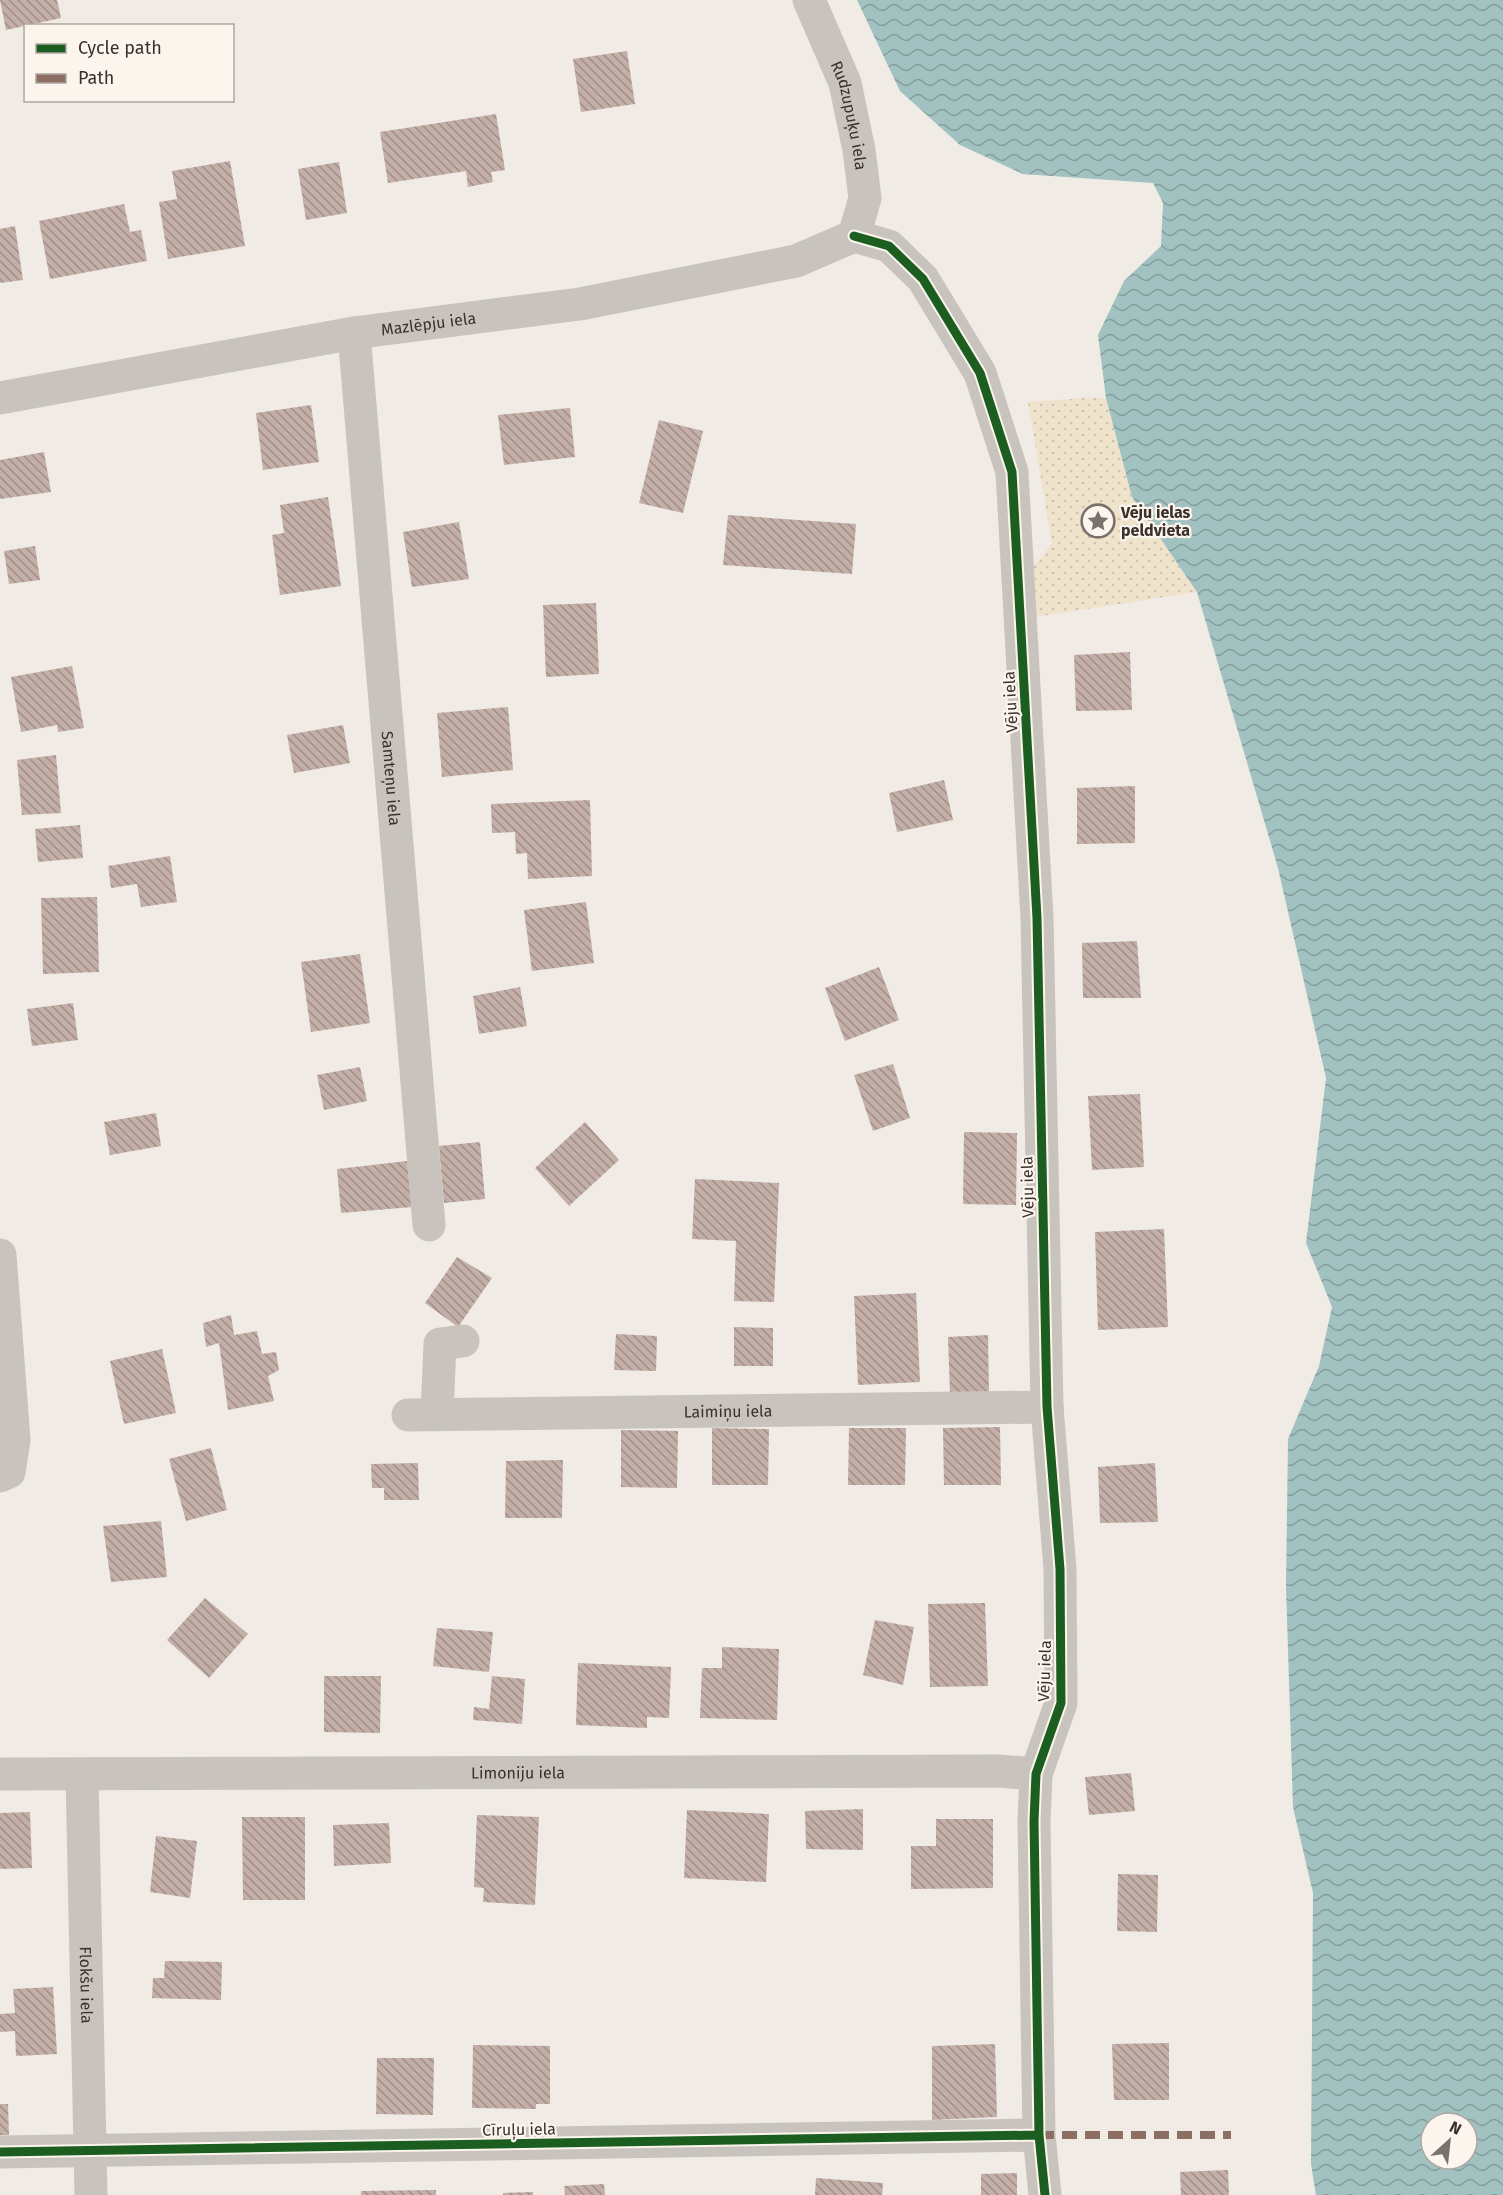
<svg xmlns="http://www.w3.org/2000/svg" width="1503" height="2195" font-family="'Fira Sans',sans-serif">
<defs>
<pattern id="sand-dots" width="8" height="8" patternUnits="userSpaceOnUse" patternTransform="scale(1.5)"><rect width="8" height="8" fill="#efe3cc"/><path d="M2 2h.1M6 6h.1" fill="none" stroke="#cec3af" stroke-width="1.8" stroke-linecap="round"/></pattern>
<pattern id="water-waves" width="16" height="10" patternUnits="userSpaceOnUse" patternTransform="scale(1.5)"><rect width="16" height="10" fill="#a1c2c1"/><path d="M0 5q4-4 8 0t8 0" fill="none" stroke="#849e9d"/></pattern>
<pattern id="building-back-hatch" width="6" height="6" patternUnits="userSpaceOnUse" patternTransform="scale(1.5)"><rect width="6" height="6" fill="#c3afa7"/><path d="M-1 5l2 2M0 0l6 6M5-1l2 2" fill="none" stroke="#a08f88"/></pattern>
</defs>
<rect width="100%" height="100%" fill="#f0ebe5"/>
<path fill="url(#sand-dots)" d="M1085,398H1106L1132,497L1197,592L1035,617L1034,566L1052,544L1028,402Z"/>
<path fill="url(#water-waves)" fill-rule="evenodd" d="M857,0H1503V2195H1316L1311,2164L1313,1893L1293,1807L1286,1587L1288,1439L1319,1366L1332,1307L1306,1243L1326,1078L1278,868L1197,592L1132,497L1106,398L1098,335L1124,281L1161,246L1163,203L1153,183L1023,174L960,145L900,91ZM1431,2123H1467V2159H1431Z"/>
<path fill="url(#building-back-hatch)" d="M0,0H57L61,18L6,30Z
M627,51L635,104L581,112L573,59Z
M496,114L505,170L491,172L493,182L468,187L466,171L388,183L380,132Z
M230,161L245,246L168,259L159,202L177,199L172,171Z
M339,162L347,213L306,220L298,169Z
M124,204L130,232L141,230L147,261L50,279L39,221Z
M15,226L23,280L0,283V229Z
M311,405L319,462L263,470L256,413Z
M570,408L575,457L504,465L498,415Z
M659,420L703,431L683,513L639,503Z
M44,452L51,492L0,499V460Z
M328,497L341,586L280,595L272,535L284,533L280,505Z
M728,515L856,524L852,574L723,565Z
M459,522L469,579L412,587L403,532Z
M35,546L40,580L9,584L4,551Z
M596,603L599,674L546,677L543,605Z
M1130,652L1132,710L1076,711L1074,655Z
M72,666L84,728L58,732L57,725L21,732L11,677Z
M508,707L513,770L442,777L437,713Z
M343,725L350,763L294,773L287,735Z
M56,755L61,813L22,815L17,760Z
M944,780L953,820L897,832L889,793Z
M1135,786V843L1077,844V788Z
M590,800L592,876L528,879L527,853L516,854L515,832L492,833L491,804Z
M80,825L83,858L38,862L35,829Z
M170,856L177,902L141,907L137,884L111,888L108,866Z
M97,897L99,972L43,974L41,898Z
M586,902L594,963L532,971L524,910Z
M1137,941L1141,998H1083L1082,943Z
M360,954L370,1023L311,1032L301,962Z
M879,967L899,1020L845,1041L825,988Z
M520,987L527,1026L479,1034L473,996Z
M73,1003L78,1040L32,1046L27,1009Z
M893,1064L910,1118L873,1131L854,1075Z
M360,1067L367,1101L324,1110L317,1075Z
M1140,1094L1144,1167L1092,1170L1088,1096Z
M156,1113L161,1146L110,1155L104,1122Z
M585,1122L619,1160L569,1206L535,1168Z
M964,1132L1017,1133L1016,1205L963,1204Z
M480,1142L485,1199L444,1203L439,1146Z
M407,1161L412,1207L341,1213L337,1169Z
M695,1179L779,1183L774,1302L734,1301L736,1241L692,1239Z
M1164,1229L1168,1327L1098,1330L1095,1232Z
M457,1257L492,1278L458,1327L425,1303Z
M916,1293L920,1382L858,1385L854,1296Z
M231,1315L234,1335L257,1331L262,1354L276,1352L279,1370L268,1376L274,1401L228,1410L219,1343L206,1347L203,1323Z
M734,1327L773,1328V1366H734Z
M616,1334L657,1336L656,1371L614,1370Z
M988,1335L989,1393H950L948,1337Z
M162,1349L176,1413L124,1424L110,1361Z
M1000,1427L1001,1485H944L943,1428Z
M712,1428L769,1429L768,1485H712Z
M849,1428H906L905,1485H848Z
M621,1430L678,1431L677,1488L621,1487Z
M211,1448L227,1510L186,1521L169,1459Z
M563,1460L562,1518H505L506,1461Z
M418,1463L419,1500H384V1488H372L371,1464Z
M1155,1463L1158,1522L1100,1523L1098,1467Z
M161,1521L167,1577L111,1582L103,1526Z
M205,1598L248,1634L209,1678L167,1640Z
M985,1603L988,1686L930,1687L928,1604Z
M875,1620L914,1627L903,1685L863,1675Z
M437,1628L493,1632L489,1672L433,1666Z
M722,1647L779,1649L777,1720L700,1718L702,1668H722Z
M578,1663L671,1667L669,1718L647,1717V1728L576,1725Z
M324,1676H381L380,1733L324,1732Z
M492,1676L525,1679L522,1724L473,1720L474,1707L489,1709Z
M1131,1773L1135,1811L1089,1815L1085,1777Z
M863,1809V1850L806,1849L805,1811Z
M687,1810L769,1814L766,1882L684,1878Z
M30,1812L32,1868L0,1869V1813Z
M477,1815L539,1817L535,1905L483,1902L484,1888L474,1887Z
M242,1817H305V1900H243Z
M936,1819H993V1888L911,1889V1846H936Z
M389,1823L391,1863L334,1866L333,1825Z
M156,1836L197,1841L190,1898L150,1892Z
M1118,1874L1158,1875L1157,1932L1117,1931Z
M165,1961L222,1962L221,2000L152,1998L153,1978H164Z
M53,1987L57,2054L16,2056L15,2031L0,2032V2014L15,2013L13,1989Z
M1169,2043V2100H1114L1112,2044Z
M995,2044L997,2117L932,2120V2046Z
M473,2045L550,2046V2104H536V2109L472,2108Z
M377,2058H434L433,2115L376,2114Z
M0,2104H8L9,2135H0Z
M1228,2170L1229,2195H1181L1180,2172Z
M1017,2173V2195H981V2174Z
M816,2178L883,2183L882,2195H815Z
M604,2184L605,2195H565L564,2186Z
M436,2190V2195H361V2191Z
M533,2192V2195H503V2193Z"/>
<g fill="none" stroke-linecap="round" stroke-linejoin="round">
<g stroke="#c9c3be" stroke-width="33">
<path id="s1" d="M809,0L845,83L859,150L865,198L854,236"/>
<path d="M854,236L889,246L923,279L980,373L1012,472L1037,918L1047,1407L1060,1569L1061,1703L1036,1774L1034,1821L1039,2135L1045,2195"/>
<path id="s2" d="M354,333L429,1225"/>
<path id="s3" d="M0,398L354,333L580,304L796,261L854,236"/>
<path d="M0,1255L14,1440L9,1472L0,1476"/>
<path d="M437,1414L440,1344L463,1341"/>
<path id="s4" d="M408,1415L1047,1407"/>
<path id="s5" d="M0,1774L998,1771L1036,1774"/>
<path id="s6" d="M82,1775L91,2195"/>
<path d="M0,2152L1039,2135"/>
</g>
<path stroke="#8d6e63" stroke-width="8" stroke-dasharray="15 8" stroke-linecap="butt" d="M1039,2135H1231"/>
<g stroke="#fbf5ee" stroke-width="13">
<path id="cycleway" d="M854,236L889,246L923,279L980,373L1012,472L1037,918L1047,1407L1060,1569L1061,1703L1036,1774L1034,1821L1039,2135L1045,2195
M0,2152L1039,2135"/>
</g>
<use href="#cycleway" stroke="#1b5e20" stroke-width="9"/>
</g>
<defs>
<g id="sight-ring" transform="scale(1.725)"><circle r="9.5" fill="#fbf5ee" stroke="#7a716c" stroke-width="1.5"/><path d="M0-6L1.8-2.2L6-1.7L2.9 1.2L3.7 5.4L0 3.3L-3.7 5.4L-2.9 1.2L-6-1.7L-1.8-2.2Z" fill="#7a716c"/></g>
</defs>
<g fill-rule="evenodd">
<use href="#sight-ring" x="1098" y="521"/>
</g>
<g text-anchor="middle" stroke-width="4.5" stroke-linejoin="round" paint-order="stroke">
<g font-size="16" fill="#3b302b" stroke="#fbf5ee">
<text dy="6" stroke="none"><textPath href="#s1" startOffset="123">Rudzupuķu iela</textPath></text>
<text dy="6" stroke="none"><textPath href="#s3" startOffset="435">Mazlēpju iela</textPath></text>
<text transform="translate(1010 702) rotate(-93)" y="6">Vēju iela</text>
<text dy="6" stroke="none"><textPath href="#s2" startOffset="447">Samteņu iela</textPath></text>
<text transform="translate(1027 1187) rotate(-91)" y="6">Vēju iela</text>
<text dy="6" stroke="none"><textPath href="#s4" startOffset="320">Laimiņu iela</textPath></text>
<text transform="translate(1044 1671) rotate(-88)" y="6">Vēju iela</text>
<text dy="6" stroke="none"><textPath href="#s5" startOffset="518">Limoniju iela</textPath></text>
<text dy="6" stroke="none"><textPath href="#s6" startOffset="210">Flokšu iela</textPath></text>
<text transform="translate(519 2129) rotate(-1)" y="6">Cīruļu iela</text>
</g>
<g font-size="16" font-weight="bold" fill="#3b302b" stroke="#fbf5ee" text-anchor="start">
<text x="1121" y="518">Vēju ielas<tspan x="1121" dy="18">peldvieta</tspan></text>
</g>
</g>
<rect x="24" y="24" width="210" height="78" fill="#fbf5ee" stroke="#aea6a0" stroke-width="1.5"/>
<rect x="36" y="44" width="30" height="9" fill="#1b5e20" stroke="#aea6a0" stroke-width="1.5"/>
<text x="78" y="54" font-size="18" fill="#3b302b">Cycle path</text>
<rect x="36" y="74" width="30" height="9" fill="#8d6e63" stroke="#aea6a0" stroke-width="1.5"/>
<text x="78" y="84" font-size="18" fill="#3b302b">Path</text>
<g transform="translate(1449 2141) rotate(27)"><circle r="28" fill="#fbf5ee" stroke="#aea6a0" stroke-width="1.5"/>
<path d="M0-4.5L10 22L0 15L-10 22Z" fill="#7a716c"/>
<text y="-9" font-size="16" font-weight="bold" text-anchor="middle" fill="#3b302b">N</text>
</g>
</svg>
